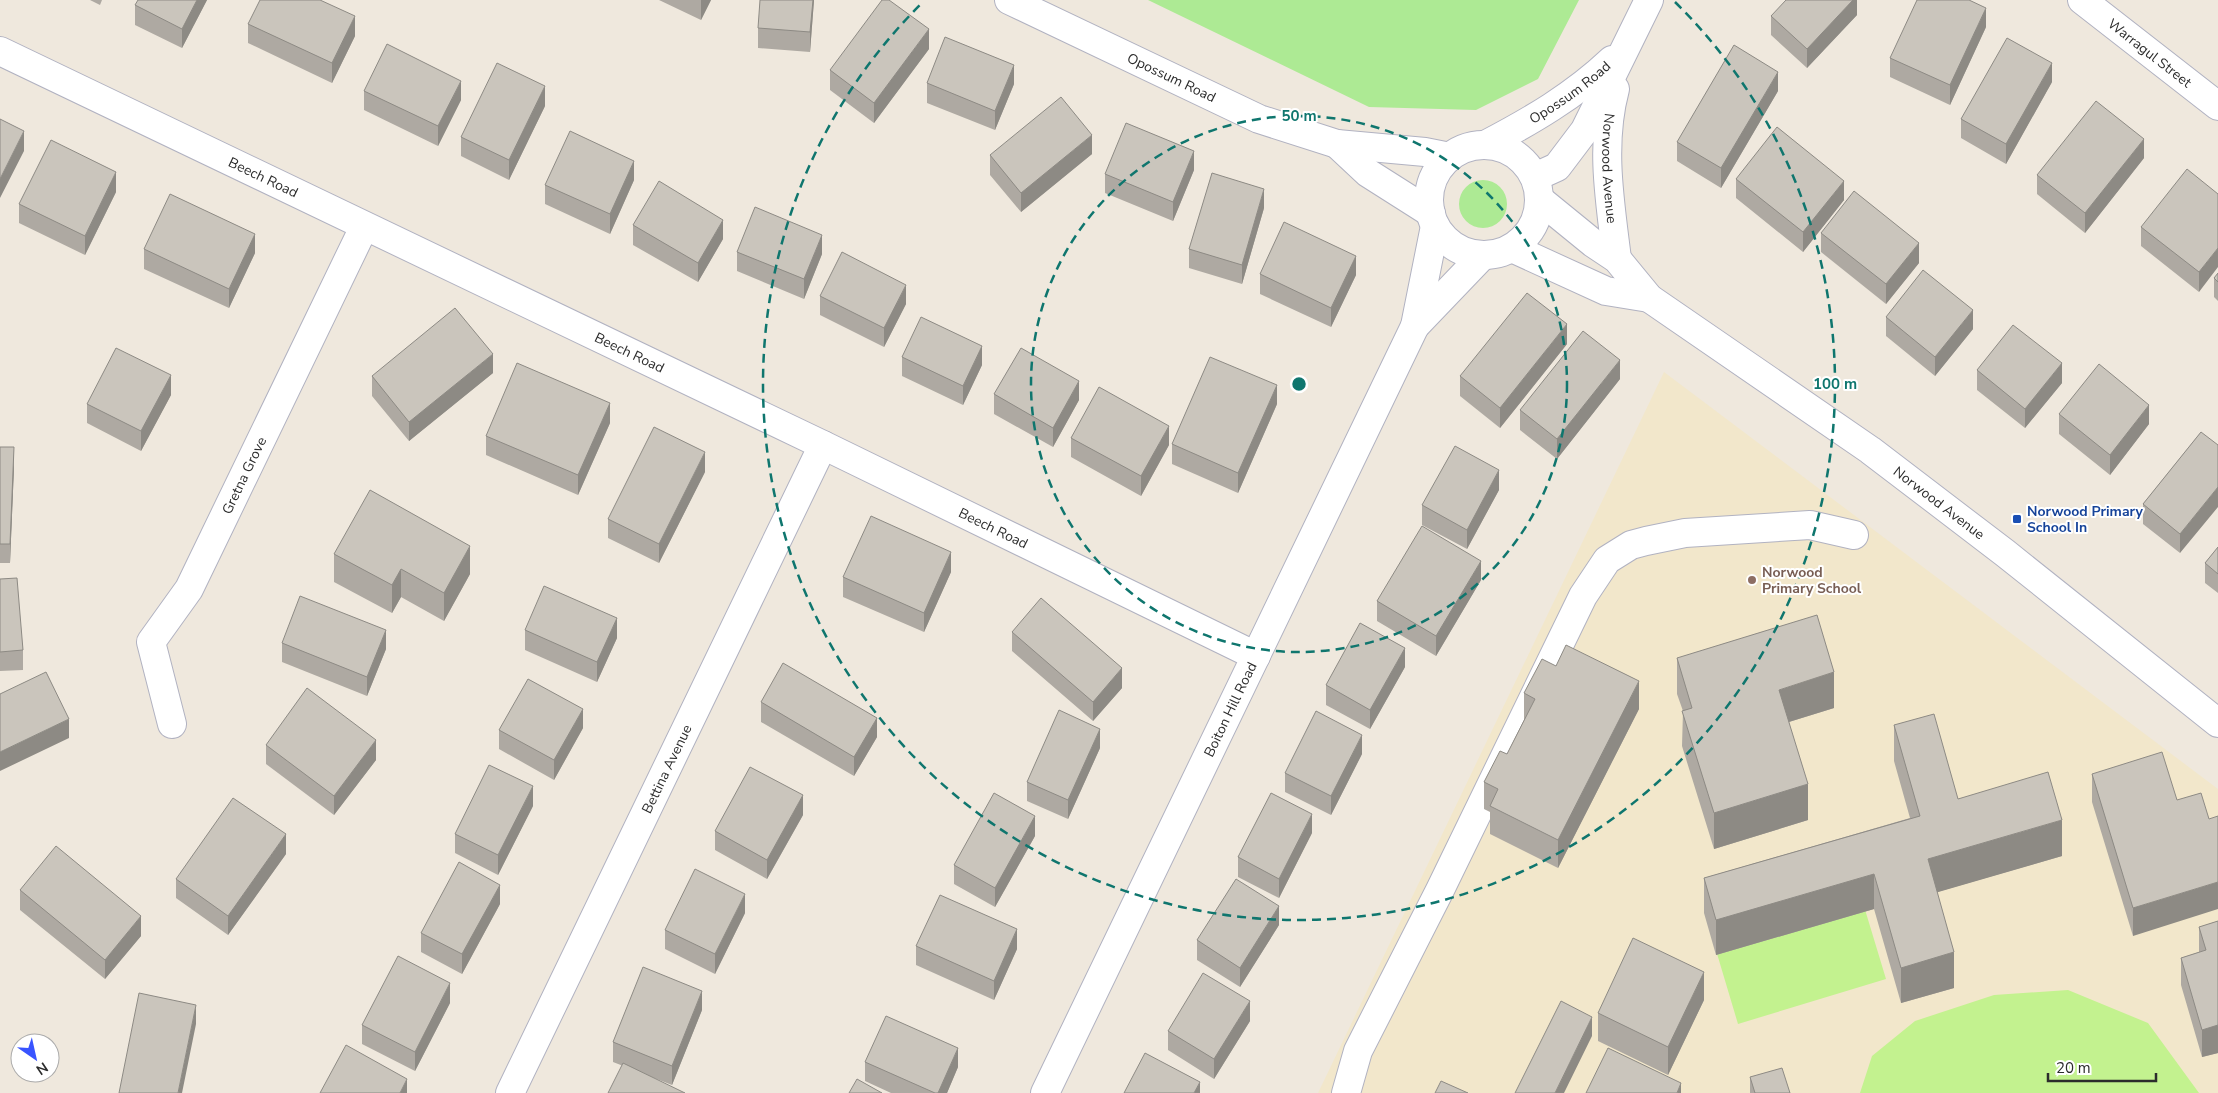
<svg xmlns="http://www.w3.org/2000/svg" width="2218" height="1093" font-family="'Nunito Sans',sans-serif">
<rect width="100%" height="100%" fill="#efe8dd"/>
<path fill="#f2e7cb" d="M1664,372L2218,789V1093H1318Z"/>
<path fill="#adea94" d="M1148,0H1579L1538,79L1476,110L1369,107Z
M1459 204a24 24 0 1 1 48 0a24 24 0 1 1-48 0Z"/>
<path fill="#c3f28f" d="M1863,903L1886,979L1738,1024L1715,947Z
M2068,990L2148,1023L2199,1093H1860L1872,1056L1915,1021L1994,995Z"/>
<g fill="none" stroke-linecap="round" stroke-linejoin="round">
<g stroke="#b1b2c1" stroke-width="30">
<g id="minor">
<path id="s1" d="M1009,0L1259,119L1337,144L1425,152L1450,157"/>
<path id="s2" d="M2082,0L2218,106"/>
<path id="s3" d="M0,51L823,445L1256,656"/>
<path id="s4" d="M1615,89C1600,145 1610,202 1617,259"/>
<path d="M1337,144L1368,173L1431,213"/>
<path id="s5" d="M1485,145C1531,121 1574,96 1612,60"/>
<circle cx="1484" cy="200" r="55"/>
<path d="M1535,177L1557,167L1585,130L1649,0"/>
<path id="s6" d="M1539,199L1593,243L1617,259L1649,298L1870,450L2005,553L2218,723"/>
<path d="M1512,248L1606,291L1649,298"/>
<path d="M1415,326L1483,255"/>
<path id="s7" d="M172,724L151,642L189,589L364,227"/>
<path id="s8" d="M510,1093L823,445"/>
<path id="s9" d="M1045,1093L1415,326L1435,226"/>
<path d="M1346,1093L1358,1051L1440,890L1583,596L1607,560L1631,545L1646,541L1685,533L1810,525L1854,535"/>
</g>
</g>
<use href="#minor" stroke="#fff" stroke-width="28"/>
</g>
<path fill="#aea9a2" d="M90,0H102L100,5Z
M207,0L182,48L135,25V5Z
M659,0H711L701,20Z
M814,0L810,52L758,48V28Z
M1857,0V15L1807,68L1771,35V16Z
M248,24L355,36L332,83L248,43Z
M1986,27L1950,105L1890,77V58Z
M929,49L874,123L830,90V70Z
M2052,82L2006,164L1961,138V119Z
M927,83L1014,84L995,130L927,103Z
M364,91L461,100L438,146L364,110Z
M1778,91L1721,188L1677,161V142Z
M545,106L509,180L461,156V137Z
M1092,154L1021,212L990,175V155Z
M2144,158L2085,233L2037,194V175Z
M1194,170L1173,221L1105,193V174Z
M1736,179L1844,200L1803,252L1736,198Z
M634,180L610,234L545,204V185Z
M116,192L85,255L19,223V204Z
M2218,194L2199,292L2141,246V227Z
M1264,208L1242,284L1189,268V249Z
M633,225L723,239L698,282L633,245Z
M1821,233L1919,263L1886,304L1821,252Z
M144,249L255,253L229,308L144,269Z
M737,252L822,254L804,299L737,271Z
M2218,273V301L2214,297V278Z
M1260,274L1356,275L1331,327L1260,294Z
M820,296L906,304L884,347L820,315Z
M1886,317L1973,329L1935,376L1886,336Z
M1567,344L1500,428L1460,396V376Z
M902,357L982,365L963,405L902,376Z
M1977,370L2062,383L2025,428L1977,390Z
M493,373L409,441L372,396V376Z
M1620,379L1557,459L1520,430V410Z
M994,394L1079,400L1053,447L994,414Z
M171,395L141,451L87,423V404Z
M1277,404L1238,493L1172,464V444Z
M2059,414L2149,424L2110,475L2059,434Z
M610,423L578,495L486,455V436Z
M2201,432L2180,553L2143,524V504Z
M1071,438L1169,445L1141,496L1071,457Z
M0,447L14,467L10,563H0Z
M705,472L659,563L608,538V519Z
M1499,490L1467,549L1422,525V505Z
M2218,547V593L2205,583V563Z
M334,554L470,574L444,621L401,597L392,613L334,582Z
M951,572L924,632L843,597V577Z
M0,579L23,650V670L0,671Z
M1481,580L1436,656L1377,621V601Z
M525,630L617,638L597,682L525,650Z
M1012,632L1122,688L1093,721L1012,651Z
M282,643L386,649L367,696L282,662Z
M1677,658L1834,708L1789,722L1808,820L1714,849L1682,746L1683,711L1677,694Z
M1405,667L1370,729L1326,705V685Z
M1524,693L1639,709L1558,868L1490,834V812L1484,809V782L1507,754L1524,720Z
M761,702L877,737L854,776L761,722Z
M1894,725L1958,799L2062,856L1937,892L1954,988L1901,1003L1874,909L1716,955L1704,913V878L1910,818L1894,761Z
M583,728L554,780L499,749V730Z
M266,745L376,760L334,815L266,764Z
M1100,748L1068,819L1027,801V782Z
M1362,754L1331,815L1285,792V773Z
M2092,774L2177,800L2133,936L2092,802Z
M533,806L498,875L455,853V834Z
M803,815L767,879L715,850V831Z
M1312,833L1279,898L1238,877V857Z
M1035,836L995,907L954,884V865Z
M286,854L228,935L176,898V879Z
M20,890L141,936L105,979L20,910Z
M500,904L462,974L421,952V933Z
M745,913L715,974L665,949V930Z
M2218,921V1053L2202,1057L2181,985V958L2199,952V927Z
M1279,925L1240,987L1197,960V940Z
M916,946L1017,949L994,1000L916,965Z
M1704,1000L1668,1075L1598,1041V1013Z
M450,1003L415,1071L362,1044V1025Z
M702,1010L672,1085L613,1062V1042Z
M1250,1021L1214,1079L1168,1050V1031Z
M865,1062L958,1067L947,1093H891L865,1081Z
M1750,1077L1790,1093H1750Z"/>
<path fill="#8d8a84" d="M197,0H207L182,48V29Z
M701,0H711L701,20Z
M813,0H814L810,52V32Z
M1853,0H1857V15L1807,68V49Z
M1986,8V27L1950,105V85Z
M355,16V36L332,83V63Z
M929,29V49L874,123V103Z
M2052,63V82L2006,164V144Z
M1014,65V84L995,130V111Z
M1778,72V91L1721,188V168Z
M461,81V100L438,146V126Z
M545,86V106L509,180V160Z
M24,131V151L0,198V179Z
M1092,135V154L1021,212V193Z
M2144,139V158L2085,233V213Z
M1194,151V170L1173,221V202Z
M634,161V180L610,234V214Z
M116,172V192L85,255V236Z
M1844,181V200L1803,252V232Z
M1264,189V208L1242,284V265Z
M723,220V239L698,282V263Z
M255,234V253L229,308V289Z
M822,235V254L804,299V279Z
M1919,243V263L1886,304V284Z
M2218,248V267L2199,292V272Z
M1356,256V275L1331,327V308Z
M906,285V304L884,347V328Z
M1973,310V329L1935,376V357Z
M1567,324V344L1500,428V408Z
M982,346V365L963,405V386Z
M493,354V373L409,441V422Z
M1620,360V379L1557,459V439Z
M2062,363V383L2025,428V409Z
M171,375V395L141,451V431Z
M1079,381V400L1053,447V428Z
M1277,385V404L1238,493V473Z
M610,403V423L578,495V475Z
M2149,405V424L2110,475V455Z
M1169,426V445L1141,496V476Z
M14,447V467L10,563V544Z
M705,452V472L659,563V544Z
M1499,470V490L1467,549V530Z
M2218,487V507L2180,553V534Z
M470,546V574L444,621V593Z
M951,552V572L924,632V613Z
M1481,561V580L1436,656V636Z
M401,569V597L392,613V585Z
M617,618V638L597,682V662Z
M386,630V649L367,696V677Z
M1405,648V667L1370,729V710Z
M1122,668V688L1093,721V702Z
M1834,672V708L1779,725V690Z
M1639,681V709L1558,868V840Z
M583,709V728L554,780V760Z
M877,718V737L854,776V757Z
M69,719V738L0,771V752Z
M1100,729V748L1068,819V800Z
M1362,735V754L1331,815V796Z
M376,740V760L334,815V796Z
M1808,784V820L1714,849V813Z
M533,786V806L498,875V855Z
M803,795V815L767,879V860Z
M1312,814V833L1279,898V879Z
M1035,816V836L995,907V888Z
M2062,820V856L1928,895V859Z
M286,834V854L228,935V916Z
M1874,874V909L1716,955V920Z
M2218,882V909L2133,936V908Z
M500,885V904L462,974V954Z
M745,894V913L715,974V954Z
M1279,906V925L1240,987V968Z
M141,916V936L105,979V960Z
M1017,929V949L994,1000V981Z
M1954,952V988L1901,1003V968Z
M1704,972V1000L1668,1075V1047Z
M450,983V1003L415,1071V1052Z
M702,991V1010L672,1085V1066Z
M1250,1001V1021L1214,1079V1059Z
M196,1005V1024L182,1093H178Z
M1592,1017V1036L1564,1093H1555Z
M2218,1025V1053L2202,1057V1030Z
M958,1048V1067L947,1093H938Z
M407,1079V1093H400Z
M1200,1082V1093H1194Z
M1681,1083V1093H1677Z"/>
<path fill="#cac5bc" stroke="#8d8a84" d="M138,0H197L182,29L135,5Z
M260,0H320L355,16L332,63L248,24Z
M760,0H813L810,32L758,28Z
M882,0H889L929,29L874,103L830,70Z
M1786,0H1853L1807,49L1771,16Z
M1917,0H1969L1986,8L1950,85L1890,58Z
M945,37L1014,65L995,111L927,83Z
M2007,38L2052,63L2006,144L1961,119Z
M387,44L461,81L438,126L364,91Z
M1734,45L1778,72L1721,168L1677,142Z
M497,63L545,86L509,160L461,137Z
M1061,97L1092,135L1021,193L990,155Z
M2096,101L2144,139L2085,213L2037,175Z
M0,119L24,131L0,179Z
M1126,123L1194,151L1173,202L1105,174Z
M1777,127L1844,181L1803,232L1736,179Z
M570,131L634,161L610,214L545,185Z
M51,140L116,172L85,236L19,204Z
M2187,169L2218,194V248L2199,272L2141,227Z
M1212,173L1264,189L1242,265L1189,249Z
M659,181L723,220L698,263L633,225Z
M1854,191L1919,243L1886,284L1821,233Z
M170,194L255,234L229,289L144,249Z
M755,207L822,235L804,279L737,252Z
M1284,222L1356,256L1331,308L1260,274Z
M842,252L906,285L884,328L820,296Z
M1923,270L1973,310L1935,357L1886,317Z
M2218,273V282L2214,278Z
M1527,293L1567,324L1500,408L1460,376Z
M455,308L493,354L409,422L372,376Z
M921,317L982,346L963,386L902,357Z
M2013,325L2062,363L2025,409L1977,370Z
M1583,331L1620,360L1557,439L1520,410Z
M116,348L171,375L141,431L87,404Z
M1021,348L1079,381L1053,428L994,394Z
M1210,357L1277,385L1238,473L1172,444Z
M517,363L610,403L578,475L486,436Z
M2099,364L2149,405L2110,455L2059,414Z
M1099,387L1169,426L1141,476L1071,438Z
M654,427L705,452L659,544L608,519Z
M2201,432L2218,445V487L2180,534L2143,504Z
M1455,446L1499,470L1467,530L1422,505Z
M0,447H14L10,544H0Z
M370,490L470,546L444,593L401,569L392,585L334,554Z
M871,516L951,552L924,613L843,577Z
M1422,526L1481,561L1436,636L1377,601Z
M2218,547V574L2205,563Z
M17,578L23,650L0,652V579Z
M544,586L617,618L597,662L525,630Z
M300,596L386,630L367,677L282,643Z
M1041,598L1122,668L1093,702L1012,632Z
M1817,615L1834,672L1779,690L1808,784L1714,813L1682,711L1692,708L1677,658Z
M1360,623L1405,648L1370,710L1326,685Z
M1566,645L1639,681L1558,840L1490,806L1498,789L1484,782L1500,751L1507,754L1535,699L1524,693L1542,659L1556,666Z
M783,663L877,718L854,757L761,702Z
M46,672L69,719L0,752V694Z
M528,679L583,709L554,760L499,730Z
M307,688L376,740L334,796L266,745Z
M1059,710L1100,729L1068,800L1027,782Z
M1316,711L1362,735L1331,796L1285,773Z
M1934,714L1958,799L2048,772L2062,820L1928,859L1954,952L1901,968L1874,874L1716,920L1704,878L1920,816L1894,725Z
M2162,752L2177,800L2201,793L2209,819L2218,816V882L2133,908L2092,774Z
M489,765L533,786L498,855L455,834Z
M750,767L803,795L767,860L715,831Z
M994,793L1035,816L995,888L954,865Z
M1271,793L1312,814L1279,879L1238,857Z
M233,798L286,834L228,916L176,879Z
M56,846L141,916L105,960L20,890Z
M459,862L500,885L462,954L421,933Z
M695,869L745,894L715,954L665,930Z
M1236,879L1279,906L1240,968L1197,940Z
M940,895L1017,929L994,981L916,946Z
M2218,921V1025L2202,1030L2181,958L2206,950L2199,927Z
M1633,938L1704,972L1668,1047L1598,1013Z
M398,956L450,983L415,1052L362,1025Z
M643,967L702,991L672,1066L613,1042Z
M1203,973L1250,1001L1214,1059L1168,1031Z
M139,993L196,1005L178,1093H119Z
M1561,1001L1592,1017L1555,1093H1515Z
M886,1016L958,1048L938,1093H935L865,1062Z
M346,1045L407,1079L400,1093H320Z
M1608,1048L1681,1083L1677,1093H1586Z
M1145,1053L1200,1082L1194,1093H1124Z
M623,1063L685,1093H608Z
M1782,1068L1790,1093H1755L1750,1077Z
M857,1079L882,1093H849Z
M1441,1081L1468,1093H1435Z"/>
<g fill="none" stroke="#0f766e" stroke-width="2.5" stroke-dasharray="9 6">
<circle cx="1299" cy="384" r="268"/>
<path d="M1675 2A536 536 0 1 1 923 2"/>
</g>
<rect fill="#1a4fb4" stroke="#fff" stroke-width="2" x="2012" y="514" width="10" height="10" rx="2.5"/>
<circle fill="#8d6e63" stroke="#fff" stroke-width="2" cx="1752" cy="580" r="5"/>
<g text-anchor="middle" stroke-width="4" stroke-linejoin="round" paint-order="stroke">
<g font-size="14" fill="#2c2c2c" stroke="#fff">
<text dy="5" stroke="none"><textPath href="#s2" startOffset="86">Warragul Street</textPath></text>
<text dy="5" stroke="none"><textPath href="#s1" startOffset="180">Opossum Road</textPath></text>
<text dy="5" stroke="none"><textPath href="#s5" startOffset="100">Opossum Road</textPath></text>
<text dy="5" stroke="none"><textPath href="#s4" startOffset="80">Norwood Avenue</textPath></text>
<text dy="5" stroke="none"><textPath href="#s3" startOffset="292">Beech Road</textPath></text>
<text dy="5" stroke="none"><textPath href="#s3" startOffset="698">Beech Road</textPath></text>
<text dy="5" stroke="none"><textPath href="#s7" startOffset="276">Gretna Grove</textPath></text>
<text dy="5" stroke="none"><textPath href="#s6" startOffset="504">Norwood Avenue</textPath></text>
<text dy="5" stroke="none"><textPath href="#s3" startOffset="1102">Beech Road</textPath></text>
<text dy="5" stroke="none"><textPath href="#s9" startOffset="426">Boiton Hill Road</textPath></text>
<text dy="5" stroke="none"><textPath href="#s8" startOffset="360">Bettina Avenue</textPath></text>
</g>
<g font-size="14" font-weight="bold" fill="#164399" stroke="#fff" text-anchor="start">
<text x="2027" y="516">Norwood Primary<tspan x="2027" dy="16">School In</tspan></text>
</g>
<g font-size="14" font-weight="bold" fill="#785e54" stroke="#fff" text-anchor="start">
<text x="1762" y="577">Norwood<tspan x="1762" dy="16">Primary School</tspan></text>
</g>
</g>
<circle cx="1299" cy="384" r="8" fill="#0f766e" stroke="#fff" stroke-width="2.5"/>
<g font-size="15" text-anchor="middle" font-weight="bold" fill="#0f766e" stroke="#fff" stroke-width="4" stroke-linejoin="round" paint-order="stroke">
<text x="1299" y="121">50 m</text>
<text x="1835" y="389">100 m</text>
</g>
<g transform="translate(35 1058) rotate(146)"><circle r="24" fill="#ffffff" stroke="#ababab"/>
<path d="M0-4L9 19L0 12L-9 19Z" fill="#3954ff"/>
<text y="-8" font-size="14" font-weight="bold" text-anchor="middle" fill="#2c2c2c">N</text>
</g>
<path d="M2048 1073v8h108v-8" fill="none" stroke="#2c2c2c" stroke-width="2.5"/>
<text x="2056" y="1073" font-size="15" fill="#2c2c2c" stroke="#ffffff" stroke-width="4" paint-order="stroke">20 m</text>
</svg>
